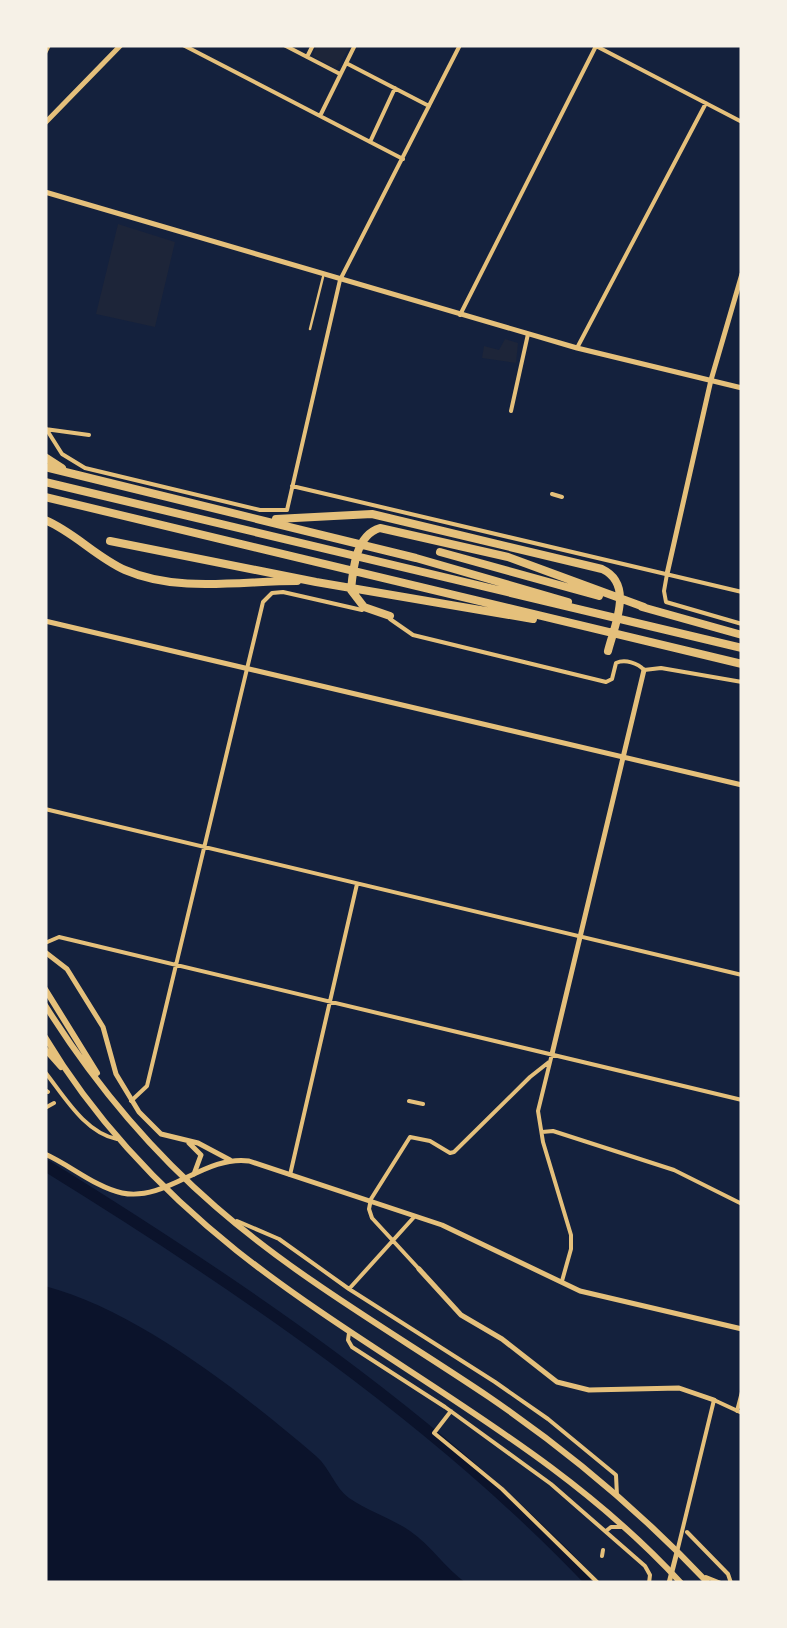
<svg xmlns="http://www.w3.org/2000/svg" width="787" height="1628" font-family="'Roboto Condensed',sans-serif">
<rect width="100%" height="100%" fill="#14213d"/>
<path fill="#1d2539" d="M316,45H351L336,69L313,56Z
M118,224L175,242L155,327L96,314Z
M505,339L518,343L516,363L482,358L484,346L499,350Z"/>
<path fill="#0b132b" d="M45,1286C139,1311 242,1393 316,1456C330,1468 335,1488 349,1498C368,1511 391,1518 410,1531C431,1545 445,1568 466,1583H45Z"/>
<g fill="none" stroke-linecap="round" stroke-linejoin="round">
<path stroke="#0b132b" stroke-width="12" d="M45,1165C236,1283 437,1419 592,1583"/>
<path stroke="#e5c07b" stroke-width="2.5" d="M310,329L323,277"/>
<path stroke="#e5c07b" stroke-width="4" d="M183,45L403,159
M284,45L340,74
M596,46L742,122
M45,53L49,45
M307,57L313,45
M346,63L429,106
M320,116L355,45
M370,142L395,88
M460,315L596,46
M577,348L706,103
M511,411L528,334
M45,427L62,454L85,468L260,510H287L340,280L460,45
M45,429L89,435
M292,486L742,592
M552,494L562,497
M667,574L664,591L666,602L742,624
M390,619L413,635L606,682L612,679L616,663C625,659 638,663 644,670L661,668L742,682
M45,809L742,975
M45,943L59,937L742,1100
M552,1054L538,1111L543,1142L571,1235V1249L562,1281
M45,1072C64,1096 85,1133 117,1139
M45,1090L48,1092
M131,1101L147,1086L263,602L272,593L283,592L362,610
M409,1101L423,1104
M45,1108L54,1103
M542,1132L553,1131L674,1170L742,1204
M290,1175L357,884
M237,1221L279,1239L349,1289L495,1382L548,1419L616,1475L617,1496
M419,1269L372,1218L369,1209L371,1199L410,1137L430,1141L450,1153L454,1152L530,1077L549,1062
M349,1289L415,1216
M349,1333L348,1340L352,1347L445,1407L551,1484L645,1566L650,1575L649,1583
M451,1411L434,1433L502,1489L598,1583
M737,1411L742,1392
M606,1531L611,1527H622
M687,1532L728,1574L731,1583
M677,1552L714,1400L742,1413
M602,1556L603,1550
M706,1577L721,1583"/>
<path stroke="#e5c07b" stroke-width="5" d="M45,123L121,45
M667,574L711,380L742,274
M45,621L742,785
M45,952L67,969L103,1027L116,1074L139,1112L161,1134L198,1143L230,1160
M552,1054L644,670
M189,1143L201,1155L194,1174
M419,1269L461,1315L502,1339L557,1382L589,1390L679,1388L714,1400
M669,1583L677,1552"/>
<path stroke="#e5c07b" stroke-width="5" d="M45,192L577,348L742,388
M45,1154C70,1165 95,1187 122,1193C167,1202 204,1155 249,1161L442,1225L580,1291L742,1329"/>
<path stroke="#e5c07b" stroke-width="6" d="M45,989L97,1073
M45,1005C92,1080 149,1149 216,1207C300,1280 397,1335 489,1397C568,1451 642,1513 708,1583
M45,1037C94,1119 162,1191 237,1251C383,1366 554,1444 681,1583
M45,1049L61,1067"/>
<path stroke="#e5c07b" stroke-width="8" d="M45,457L62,468
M45,467L416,558L568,602
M45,482L742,648
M45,497L742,664
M276,519L372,514L602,569C634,584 615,624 608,651
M45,520C74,532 96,557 125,570C178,593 240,581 297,581
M110,541L316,582L533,619
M440,552L599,596
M642,607L742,635
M390,616L364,607L351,590C353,568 356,535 380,528L508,557L644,607"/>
</g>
<rect width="787" height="1628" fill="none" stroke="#f6f1e7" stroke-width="95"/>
</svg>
